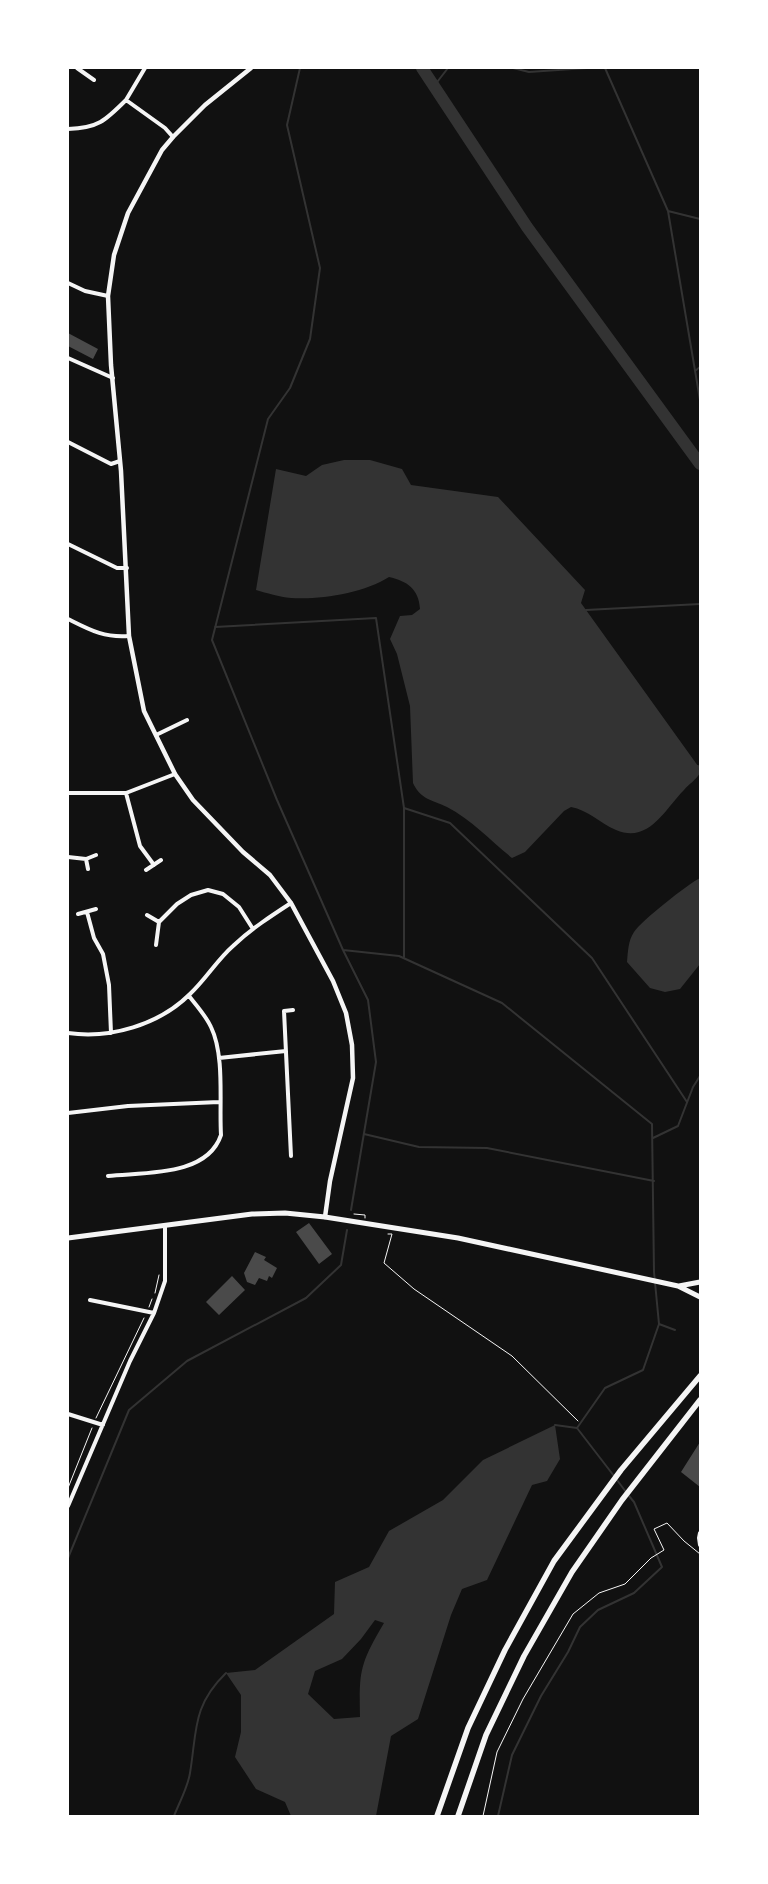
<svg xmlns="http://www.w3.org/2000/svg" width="768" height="1884" font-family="'Fira Sans Condensed',sans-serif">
<rect width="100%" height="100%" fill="#111"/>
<path fill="#333" fill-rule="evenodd" d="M344,460H370L402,469L411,485L498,497L585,590L581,603L698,766L700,773C696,780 689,784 684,790C665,809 649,844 616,830C600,823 588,810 571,807L564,811L525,852L512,858C491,841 472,820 447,807C432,800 420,799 413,783L410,706L397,654L390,639L400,616L412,615L420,609C419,589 407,581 389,577C364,593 321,600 291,598C279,597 267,593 256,590L276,469L306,476L322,465Z
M700,878V964L680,989L665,992L650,988L627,962C628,952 628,941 634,932C641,921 688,884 700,878Z
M555,1425L560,1459L547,1481L532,1485L487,1580L462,1589L451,1615L418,1719L391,1736L376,1816H291L285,1802L256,1789L235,1757L241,1732V1695L226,1673L255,1670L334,1614L335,1582L369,1567L389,1531L443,1500L483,1460ZM375,1620L384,1623C360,1664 359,1670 360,1717L334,1719L308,1694L315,1671L342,1659L361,1639Z"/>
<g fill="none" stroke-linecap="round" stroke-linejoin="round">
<path stroke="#333" stroke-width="2" d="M300,68L287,125L320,268L310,339L290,388L268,419L212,640L277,800L343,950L368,1000L376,1062L351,1210
M513,68L529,72L587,68
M605,68L668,211L700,400
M434,86L448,68
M668,211L700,219
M695,371L700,367
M586,610L700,604
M215,627L376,618L404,808V957
M698,766L700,770
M404,808L450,823L592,958L687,1102
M343,950L399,956L502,1003L652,1124L654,1272L659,1324L643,1370L605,1388L577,1428
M364,1134L419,1147L487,1148L654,1181
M653,1138L678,1126L693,1087L700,1076
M659,1324L675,1330
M555,1425L577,1428
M577,1428L614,1476
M617,1480L626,1492
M68,1558L129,1410L187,1361L306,1298L341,1265L347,1230
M174,1816C179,1803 188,1787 190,1773C197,1731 192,1706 226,1673
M498,1816L512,1755L541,1696L568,1652L580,1627L598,1610L634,1593L662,1567L634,1502L629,1496"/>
<path stroke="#333" stroke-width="12" d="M422,68L527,227L700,464"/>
</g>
<path fill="#4a4a4a" d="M68,333L98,349L93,359L68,346Z
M309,1223L332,1254L319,1264L296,1232Z
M255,1252L266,1257L264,1260L277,1268L272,1278L269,1276L267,1281L259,1278L255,1285L247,1282L244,1273Z
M232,1276L245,1290L219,1315L206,1302Z
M700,1442V1487L681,1472Z"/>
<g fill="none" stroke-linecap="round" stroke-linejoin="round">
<path stroke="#f5f5f5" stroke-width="1" d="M354,1214L365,1215V1218
M388,1234H392L384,1263L414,1289L512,1356L578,1421
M155,1293L159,1275
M149,1307L152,1299
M96,1418L144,1318
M68,1488L92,1428
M483,1816L497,1752L523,1699L573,1614L599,1593L625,1584L651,1558L664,1550L654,1529L667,1523L684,1541L700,1554"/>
<path stroke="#f5f5f5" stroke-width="4" d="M77,68L94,80
M145,68L126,100L165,128L173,137
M68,129C98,128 105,121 126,100
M68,283L85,291L108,296
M68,358L113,378
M68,442L111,464L120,461
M68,544L117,568H127
M68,619C90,630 104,638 129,636
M156,735L187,720
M68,793H126L175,774
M126,793L140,846L154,865
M68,857L86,859L96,855
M86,859L88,869
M146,870L161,860
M87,912L94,938L103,954L109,985L111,1033
M78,914L96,909
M147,915L159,922
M156,945L159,922L177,904L191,895L208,890L223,894L239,907L253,929
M68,1033C110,1039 159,1025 190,994C206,979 217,960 233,946C251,929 271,916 291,903
M219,1058L286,1051
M68,1113L128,1106L219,1102
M291,1156L284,1011L293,1010
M108,1176C144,1172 207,1177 221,1135C219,1103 225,1056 211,1027C206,1016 197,1006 189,996
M90,1300L154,1313
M68,1414L103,1425
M68,1506L130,1361L154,1313L165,1281V1227
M700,1533L699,1538L700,1545"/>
<path stroke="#f5f5f5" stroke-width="4.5" d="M251,68L205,105L173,137L162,150L128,213L114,255L108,296L111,365L121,471L129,636L144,711L175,774L193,800L243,852L270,875L291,903L333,981L346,1013L352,1045L353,1078L330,1181L325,1217"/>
<path stroke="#f5f5f5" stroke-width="5" d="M68,1238L252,1214L285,1213L325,1217L458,1238L678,1286L700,1297
M679,1286L700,1282"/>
<path stroke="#f5f5f5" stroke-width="5.5" d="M437,1816L468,1728L505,1650L554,1561L621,1470L700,1376
M458,1816L486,1735L524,1656L572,1572L622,1500L700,1400"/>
</g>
<rect width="768" height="1884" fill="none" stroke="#ffffff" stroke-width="138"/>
</svg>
